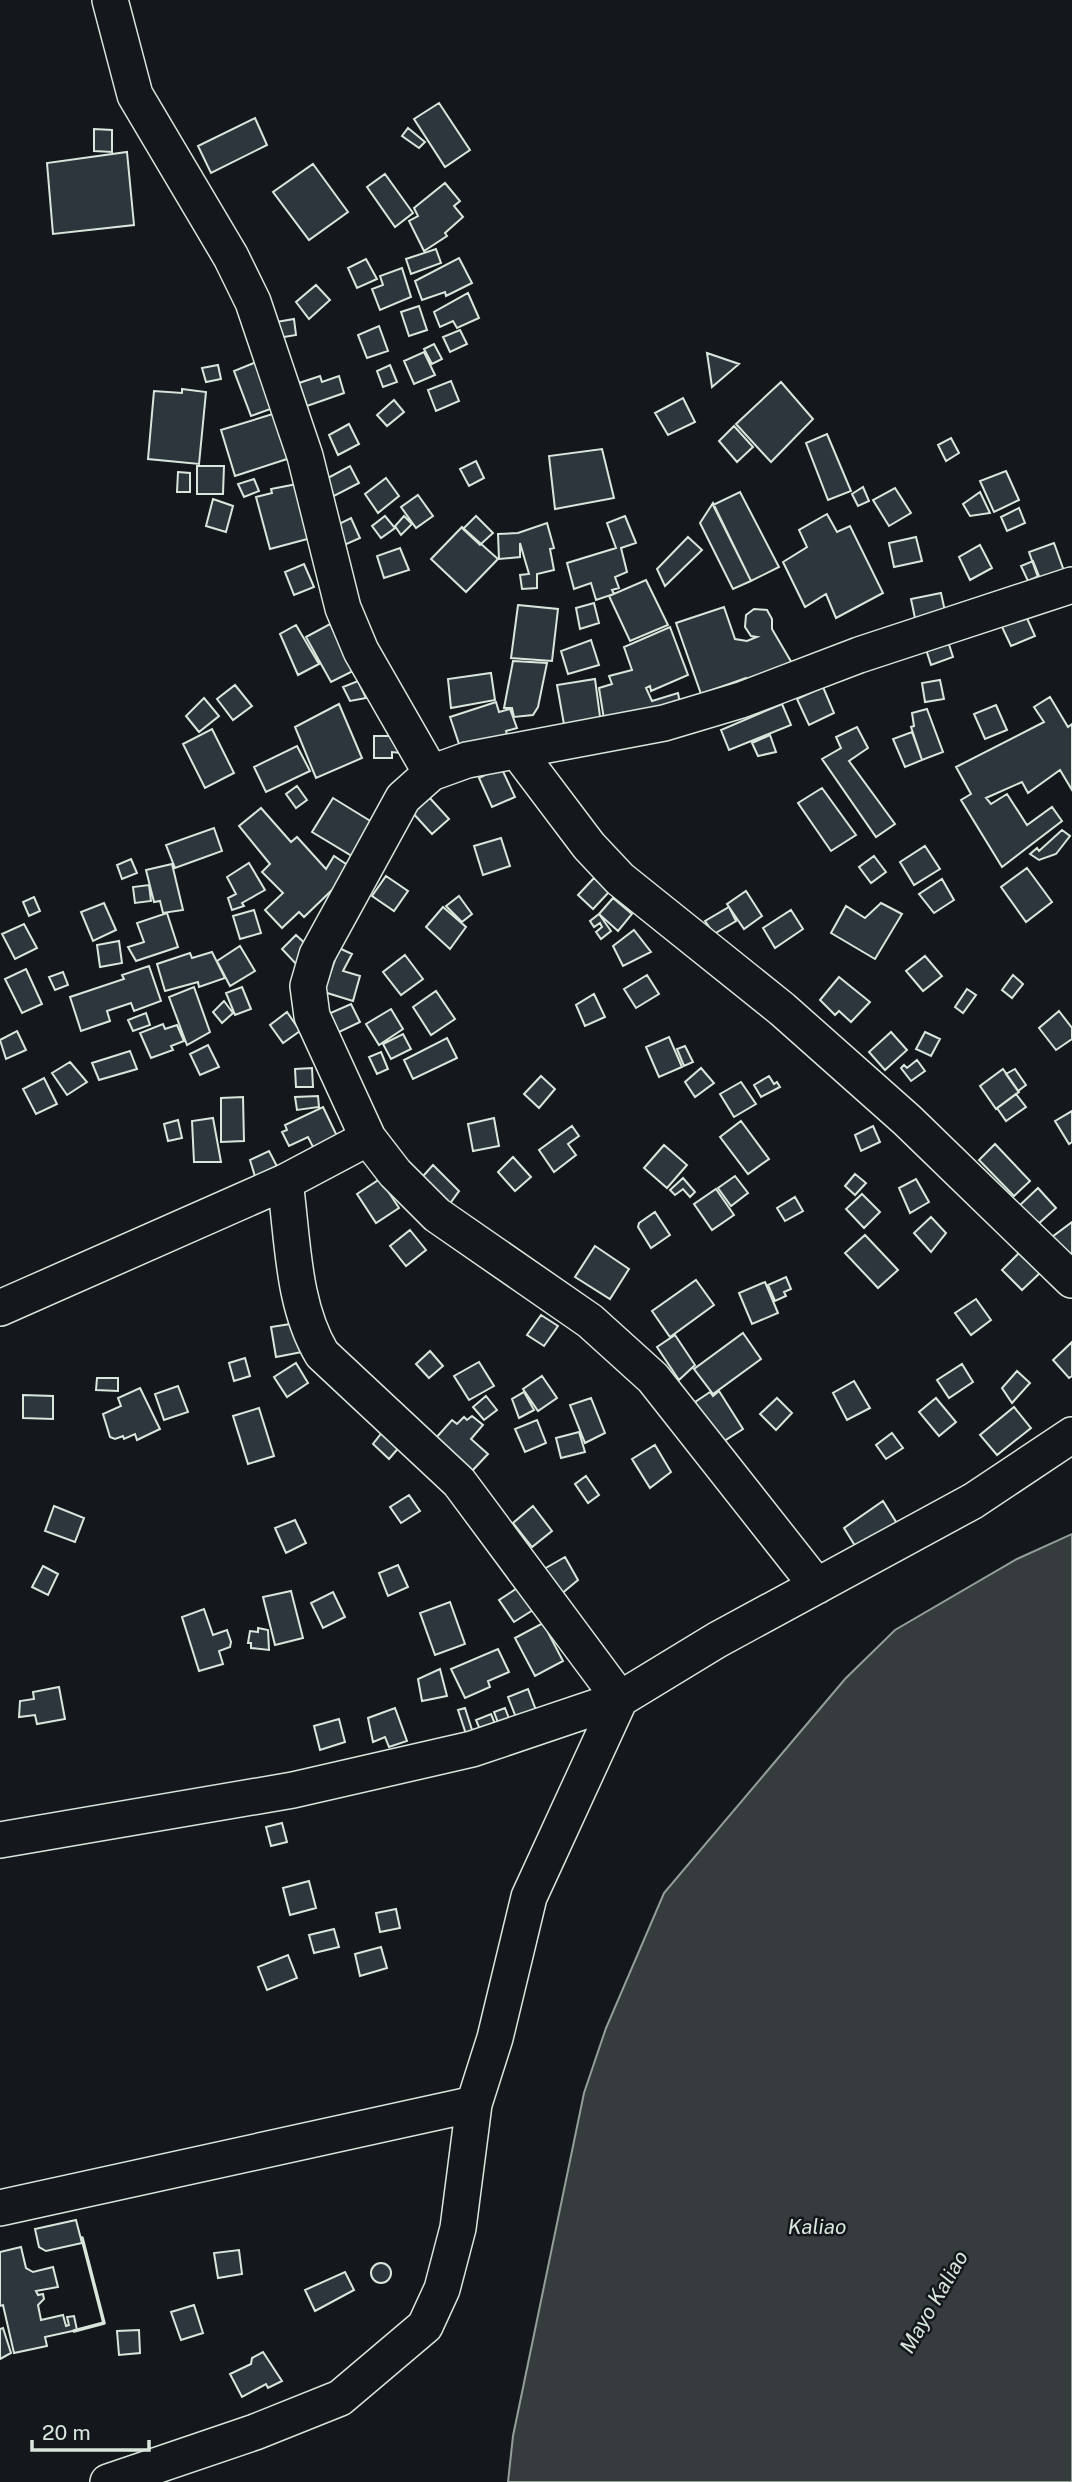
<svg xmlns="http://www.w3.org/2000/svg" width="1072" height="2482" font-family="'Public Sans',sans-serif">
<rect width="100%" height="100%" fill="#14181c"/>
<path fill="#363b3e" stroke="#939e99" stroke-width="2" d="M1072,1534V2482H508L513,2436L584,2093L606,2028L664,1893L845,1679L895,1630L1017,1559Z"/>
<path fill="#2c363c" stroke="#d8e6dc" stroke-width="2" d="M439,103L470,150L445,167L414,119Z
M255,118L267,145L211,173L198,146Z
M408,128L425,142L419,148L402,136Z
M94,129L112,130V152L94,151Z
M127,152L134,225L53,234L47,163Z
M313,164L348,212L309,240L273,192Z
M385,174L413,213L395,227L367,187Z
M445,183L460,201L454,206L463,217L445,233L447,236L424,251L409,221L418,216L414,208Z
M436,249L441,263L411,274L406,259Z
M459,258L472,283L446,296L445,292L422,300L415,281Z
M366,259L377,279L357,288L348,268Z
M402,268L411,297L380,310L372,289L383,285L380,276Z
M316,285L330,300L309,319L296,302Z
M468,293L479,318L457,328L453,321L440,327L434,312Z
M419,306L427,330L409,336L401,312Z
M294,319L296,335L278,338L276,322Z
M379,326L388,351L367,358L358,335Z
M460,330L467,344L450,352L443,337Z
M434,344L442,359L432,364L424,349Z
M424,352L435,375L414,384L404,361Z
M707,353L739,364L712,387Z
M259,361L276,407L251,416L234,371Z
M218,365L221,379L206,382L202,368Z
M390,365L397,382L383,387L377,371Z
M320,376L322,382L339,376L344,393L307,406L299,383Z
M451,381L459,401L436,411L428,390Z
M781,382L813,419L771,462L736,424Z
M182,389L206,392L199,464L148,459L154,391L182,393Z
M683,398L695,422L668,435L655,413Z
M394,400L404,412L387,426L377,415Z
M276,413L290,458L235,476L221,430Z
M349,424L359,444L338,455L329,435Z
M734,426L753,447L737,462L719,441Z
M827,434L851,491L828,500L806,443Z
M951,438L959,453L946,461L938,445Z
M602,449L614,498L555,509L549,456Z
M476,461L484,478L469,486L460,469Z
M197,466H224L223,494H197Z
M350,466L359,483L334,496L326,479Z
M1006,471L1019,500L994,512L980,481Z
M178,472L190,473V492H177Z
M386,478L399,496L378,513L365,494Z
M254,479L259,491L244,497L238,484Z
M297,484L311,538L270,549L256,497L272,493L271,489Z
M863,487L869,501L858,506L852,494Z
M895,488L911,513L889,526L873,500Z
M740,492L779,567L751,581L713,505Z
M980,492L990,513L970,516L963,504Z
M418,495L433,516L416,528L401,507Z
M213,499L233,506L226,532L206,526Z
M713,503L751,581L733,589L700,523Z
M1019,508L1025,523L1007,531L1001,517Z
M827,514L837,532L850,526L883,593L836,618L826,594L805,607L783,562L807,547L799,530Z
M385,516L395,528L381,538L372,526Z
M404,516L412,524L401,535L395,526Z
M476,516L493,533L480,545L463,529Z
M625,516L636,543L621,548L627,572L615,577L619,588L612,590L614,594L596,600L591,583L574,589L567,563L616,548L607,523Z
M351,518L360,538L342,546L333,527Z
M547,523L554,548L550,549L554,570L537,574V588L522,589L520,575L529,574L520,543V557L499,559L498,534L518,533Z
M462,527L498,559L466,592L431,559Z
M688,537L702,550L665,586L657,569Z
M916,537L922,561L894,567L889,543Z
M1054,543L1064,571L1039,580L1029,552Z
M980,545L992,568L970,580L959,557Z
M400,548L409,570L384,578L377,556Z
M1033,561L1039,576L1028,581L1021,566Z
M304,564L314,587L294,595L285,572Z
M646,580L668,625L630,641L609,596Z
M941,593L946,616L916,623L911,599Z
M594,603L599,623L580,629L576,608Z
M518,605L558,609L552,661L511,658Z
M724,607L735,639L747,641L757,637L751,636L745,627L746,615L754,609L767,610L772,619V629L796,670L751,688L746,678L701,694L676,623Z
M1026,616L1035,636L1011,646L1002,627Z
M330,624L355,670L331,682L306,637Z
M296,625L319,664L298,675L280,634Z
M670,627L688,675L651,691L650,686L646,688L652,701L678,693L682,714L606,732L599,688L612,684L609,676L632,670L624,647Z
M946,635L953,657L931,665L924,643Z
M591,640L599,665L568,674L561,651Z
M513,661L547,663L538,707L533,715L514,717L512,708H504Z
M491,673L495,700L451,708L448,679Z
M595,679L601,724L565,730L557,685Z
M940,680L944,699L925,702L922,683Z
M358,681L366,698L350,701L343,687Z
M235,685L252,706L233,720L217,699Z
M823,687L834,713L809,725L797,699Z
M1050,697L1068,727L1072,724V790L1060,770L1028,793L1022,782L986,798L991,804L1007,794L1027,825L1052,807L1062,821L1002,867L961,800L971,794L956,767L1044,722L1034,707Z
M204,698L219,716L199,732L186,716Z
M496,702L499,712L510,709L517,728L506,731L509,742L463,756L450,717Z
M339,704L362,758L316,778L295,727Z
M782,704L791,725L729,750L721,730Z
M996,705L1007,730L985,739L974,714Z
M927,709L943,752L922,760L911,727L914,726L912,713Z
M857,727L868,748L849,761L895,824L876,837L822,759L841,748L836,737Z
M212,729L234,773L205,788L183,744Z
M912,732L922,760L905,767L893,739Z
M770,735L776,752L758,756L752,743Z
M374,736H393L401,753L392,752V758H374Z
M297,746L310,771L266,792L254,767Z
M501,767L515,797L492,807L479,778Z
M297,786L307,800L296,808L286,794Z
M822,788L856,835L831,851L798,803Z
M428,796L449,819L432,834L411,811Z
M333,798L372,822L352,856L312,832Z
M261,808L291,842L297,837L326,869L334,856L349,866L333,889L304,917L299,912L282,928L265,910L283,893L262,872L270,864L239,826Z
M214,828L222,851L175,868L166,845Z
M1062,830L1070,836L1056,854L1039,860L1030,854L1037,848L1039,851Z
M501,838L510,866L483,875L474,846Z
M925,846L940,869L914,885L900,862Z
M874,856L886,872L871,883L859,867Z
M131,859L137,873L122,879L117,865Z
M249,863L265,890L242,903L244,906L232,910L228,898L236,894L227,877Z
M172,864L183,910L163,913L160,901L154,902L146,870Z
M1027,868L1052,902L1026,922L1001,887Z
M386,876L408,891L394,911L372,896Z
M594,878L609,892L593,909L578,895Z
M942,879L954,900L934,913L919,894Z
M149,885L151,901L135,903L133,887Z
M746,891L762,916L744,929L727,904Z
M459,896L472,914L462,922L446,906Z
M34,897L40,911L29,916L23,902Z
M613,898L632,914L618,931L599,914Z
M104,903L116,930L93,941L81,912Z
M881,903L902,914L875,959L831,933L846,906L865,918Z
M443,907L466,927L450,949L426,927Z
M729,907L736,921L714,934L705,921Z
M254,910L261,933L240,939L233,916Z
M791,910L803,929L775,948L763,928Z
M167,913L178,947L136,961L128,947L144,942L137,923Z
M599,914L611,931L601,939L596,932L602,927L600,923L594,927L590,921Z
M24,924L37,948L15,959L2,934Z
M634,930L651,952L623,966L613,946Z
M296,935L309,947L297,965L282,949Z
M119,941L122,963L100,967L97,945Z
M240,946L255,971L230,986L217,961Z
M339,948L352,954L343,971L360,976L353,1001L324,992Z
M212,952L225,978L199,987L198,982L165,991L157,964L190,953L192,958Z
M405,955L423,979L401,995L383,972Z
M925,956L942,976L923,991L906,971Z
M149,966L161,1001L134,1011L131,1003L107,1011L110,1021L81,1031L70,997L124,979L122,975Z
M26,969L42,1004L22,1013L5,979Z
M63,972L68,985L55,990L49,977Z
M647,975L659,994L636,1008L624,989Z
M1013,975L1023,984L1012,998L1002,990Z
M839,977L870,1002L851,1022L839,1011L835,1015L820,1000Z
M194,987L210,1032L187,1045L169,997Z
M242,987L251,1009L235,1015L226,993Z
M967,989L976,995L963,1013L955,1007Z
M436,991L455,1019L431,1035L413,1007Z
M594,994L605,1017L585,1026L576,1005Z
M224,1001L233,1013L222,1023L213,1012Z
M351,1004L360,1022L335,1034L326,1015Z
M391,1009L403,1029L379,1045L366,1024Z
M1059,1011L1072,1028V1039L1056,1050L1039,1028Z
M287,1012L300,1031L283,1043L270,1025Z
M146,1013L150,1025L133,1031L128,1020Z
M163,1024L165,1029L177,1025L184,1041L171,1046L173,1050L151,1058L140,1033Z
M17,1031L26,1050L6,1059L0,1040Z
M891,1032L907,1050L885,1070L869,1052Z
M925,1032L940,1039L931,1056L916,1049Z
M403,1034L411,1049L391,1059L383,1044Z
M669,1037L682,1067L659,1077L646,1047Z
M447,1038L457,1058L413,1079L404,1060Z
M208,1045L219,1067L200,1075L190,1054Z
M685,1046L693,1062L684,1066L677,1049Z
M130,1051L137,1069L99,1080L92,1063Z
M381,1052L388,1069L377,1074L369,1057Z
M917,1060L925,1071L911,1081L901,1068L904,1065L907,1068Z
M70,1062L87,1082L67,1095L52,1073Z
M312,1068L313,1087H296L295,1069Z
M701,1068L714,1083L695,1097L685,1082Z
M1003,1069L1019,1092L996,1109L980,1086Z
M1015,1069L1026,1085L1018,1091L1006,1074Z
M541,1076L555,1089L539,1108L524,1094Z
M769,1076L774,1084L777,1082L780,1087L761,1097L754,1085Z
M44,1078L57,1104L36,1114L23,1089Z
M741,1082L756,1104L734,1117L720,1094Z
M1016,1094L1026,1107L1006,1121L997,1108Z
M318,1096L319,1107L297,1110L295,1097Z
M243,1097L244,1141L221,1142V1098Z
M323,1107L337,1136L313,1147L308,1137L289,1146L282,1132L287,1130L285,1125Z
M1072,1111V1142L1069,1144L1055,1121Z
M213,1118L221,1162H194L192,1121Z
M494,1118L499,1146L473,1151L468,1124Z
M178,1120L182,1138L168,1141L164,1124Z
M741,1121L769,1159L748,1174L720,1137Z
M572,1126L579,1136L568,1144L576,1155L554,1172L539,1150Z
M873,1126L880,1142L861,1151L855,1135Z
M995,1144L1030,1181L1014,1196L979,1160Z
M664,1145L687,1165L667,1188L644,1168Z
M269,1151L280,1172L257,1183L250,1160Z
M513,1157L531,1177L515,1191L498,1172Z
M433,1165L459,1191L446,1209L416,1184Z
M855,1174L866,1183L855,1195L845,1186Z
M735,1176L748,1193L731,1206L718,1188Z
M683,1178L695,1192L690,1197L683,1189L675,1195L670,1190Z
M380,1179L399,1208L376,1223L357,1194Z
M916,1179L929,1202L910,1213L899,1188Z
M1038,1188L1056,1208L1037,1225L1019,1206Z
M716,1189L734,1215L712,1230L694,1204Z
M862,1194L880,1212L864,1228L846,1209Z
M795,1197L803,1211L785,1221L777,1208Z
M655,1212L670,1235L651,1248L638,1227L639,1223Z
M931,1217L946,1233L931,1252L914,1233Z
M1072,1222V1269L1048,1240Z
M410,1230L426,1250L406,1266L390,1246Z
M865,1235L898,1270L878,1288L845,1253Z
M595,1246L629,1269L610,1299L575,1277Z
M1020,1252L1040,1273L1022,1290L1002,1270Z
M786,1277L791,1289L784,1292L786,1296L775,1301L768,1285Z
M696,1280L714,1305L670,1337L652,1311Z
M765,1282L778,1313L752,1324L739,1293Z
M976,1299L991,1320L971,1335L955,1313Z
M541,1315L558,1326L544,1346L527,1335Z
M297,1323L302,1352L276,1357L271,1327Z
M743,1333L761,1359L713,1394L694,1369Z
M675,1335L695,1365L679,1380L657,1347Z
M1072,1342V1376L1069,1378L1053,1360Z
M430,1351L443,1366L429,1378L416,1364Z
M245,1358L250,1376L234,1381L229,1363Z
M479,1362L494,1386L469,1400L454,1376Z
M296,1363L308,1383L287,1397L274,1377Z
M962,1364L973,1382L949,1398L937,1380Z
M1017,1371L1030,1383L1012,1403L1002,1388Z
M542,1376L557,1398L538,1411L523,1389Z
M97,1378H118V1391L96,1390Z
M854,1381L870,1408L847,1420L833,1393Z
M178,1386L188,1412L164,1420L155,1394Z
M140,1388L160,1429L137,1440L135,1434L124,1439L123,1436L115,1439L110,1437L103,1414L121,1406L118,1398Z
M719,1391L743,1429L721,1443L695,1402L710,1392L713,1396Z
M524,1392L534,1410L519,1418L512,1399Z
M23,1395L53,1396V1419L23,1418Z
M486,1396L497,1410L484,1420L473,1407Z
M591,1398L605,1433L585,1443L570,1405Z
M777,1398L792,1413L776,1430L760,1414Z
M936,1398L956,1422L939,1436L919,1412Z
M1014,1407L1031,1428L997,1455L980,1435Z
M259,1408L274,1456L248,1464L233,1416Z
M472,1416L483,1425L471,1439L488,1454L471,1472L434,1440L452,1420L457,1424L464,1417L467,1420Z
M537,1420L546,1443L525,1452L515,1429Z
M384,1430L401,1445L389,1459L373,1444Z
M579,1432L585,1452L561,1458L556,1438Z
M892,1433L903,1448L886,1459L876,1445Z
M655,1445L671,1472L650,1488L632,1459Z
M586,1476L599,1495L588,1503L575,1484Z
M409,1495L420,1511L401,1523L390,1507Z
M883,1501L898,1525L857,1549L844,1528Z
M54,1506L84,1518L75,1542L45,1531Z
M533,1506L552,1531L532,1547L513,1523Z
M295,1520L306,1543L286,1553L275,1528Z
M565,1557L578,1580L560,1595L544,1569Z
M398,1565L408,1587L388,1596L379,1573Z
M43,1566L58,1574L48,1595L32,1587Z
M519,1587L533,1610L514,1622L499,1600Z
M291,1591L303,1638L275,1645L263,1597Z
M333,1592L345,1617L323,1628L311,1603Z
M450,1602L465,1644L435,1655L420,1613Z
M204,1609L213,1635L227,1630L231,1642L230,1647L219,1651L223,1664L199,1671L182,1617Z
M543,1623L563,1661L535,1676L515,1638Z
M258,1628L268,1630L269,1650L251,1648V1643H248L250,1631L258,1632Z
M498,1649L509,1672L488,1681L490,1687L465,1698L451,1669Z
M440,1669L447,1696L422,1701L418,1679Z
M59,1687L65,1719L37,1724L35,1715L19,1717L20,1701L34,1699L33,1692Z
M528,1689L537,1713L517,1720L508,1697Z
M395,1708L407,1741L389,1747L385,1737L373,1742L368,1718Z
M465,1708L473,1733L466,1734L458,1710Z
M505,1708L510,1721L499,1725L494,1712Z
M491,1714L498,1731L483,1737L476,1720Z
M339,1719L345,1742L320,1750L314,1726Z
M282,1823L287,1842L271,1846L266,1827Z
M309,1881L316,1908L290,1915L283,1888Z
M396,1909L400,1928L380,1932L376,1913Z
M334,1929L339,1947L314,1953L309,1935Z
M381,1947L387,1968L360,1976L355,1954Z
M288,1955L297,1978L267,1990L258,1967Z
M76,2220L82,2243L46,2251L39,2247L35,2229Z
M21,2247L26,2268L33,2272L53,2267L58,2287L36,2291L38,2295L43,2294L44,2299L38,2305L41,2320L63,2315L66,2326L69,2325L67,2317L74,2316L77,2330L45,2337L47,2346L14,2353L3,2305L0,2306V2252Z
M239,2250L242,2274L218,2278L214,2253Z
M371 2273a10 10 0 1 1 20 0a10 10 0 1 1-20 0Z
M345,2272L354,2290L315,2311L305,2290Z
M194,2305L203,2333L181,2340L171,2312Z
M3,2328L11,2353L0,2359V2329Z
M139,2330L140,2353L119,2355L117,2331Z
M263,2352L282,2381L268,2388L266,2384L242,2397L230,2374L251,2364L252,2358Z"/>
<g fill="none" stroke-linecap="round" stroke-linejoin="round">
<g stroke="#d8e6dc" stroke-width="38">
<path id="minor" d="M110,0L135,95L231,257L253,302L305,456L343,608L361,651L431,773
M518,752L589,846L620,879L782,1009L907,1120L1072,1280
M285,1182C293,1239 292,1304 322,1354L459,1482L620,1699
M0,1308L285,1182L368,1138
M817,1586L653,1378L590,1321L437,1215L395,1173L368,1138L312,1016L308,986L317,955L403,798L431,773L467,760L664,723L741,700L859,655L1072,585
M0,1840L293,1790L472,1749L620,1699L717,1640L973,1501L1072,1435
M0,2208L474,2104
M108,2482L255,2432L340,2398L425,2326L442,2289L458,2228L474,2104L495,2038L529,1897L620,1699"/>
</g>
<use href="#minor" stroke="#14181c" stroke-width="35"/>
<path stroke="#d8e6dc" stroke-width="3.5" d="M74,2331L104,2323L82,2238"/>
</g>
<g text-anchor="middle" stroke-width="5" stroke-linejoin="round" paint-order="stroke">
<g font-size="21" font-style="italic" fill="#d8e6dc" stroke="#14181c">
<text x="817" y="2234">Kaliao</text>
<text transform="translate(934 2302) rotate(-60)" y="7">Mayo Kaliao</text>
</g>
</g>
<path d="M32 2440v10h117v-10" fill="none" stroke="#d8e6dc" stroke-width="3.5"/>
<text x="42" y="2440" font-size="21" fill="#d8e6dc" stroke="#14181c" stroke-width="5" paint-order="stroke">20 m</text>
</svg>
